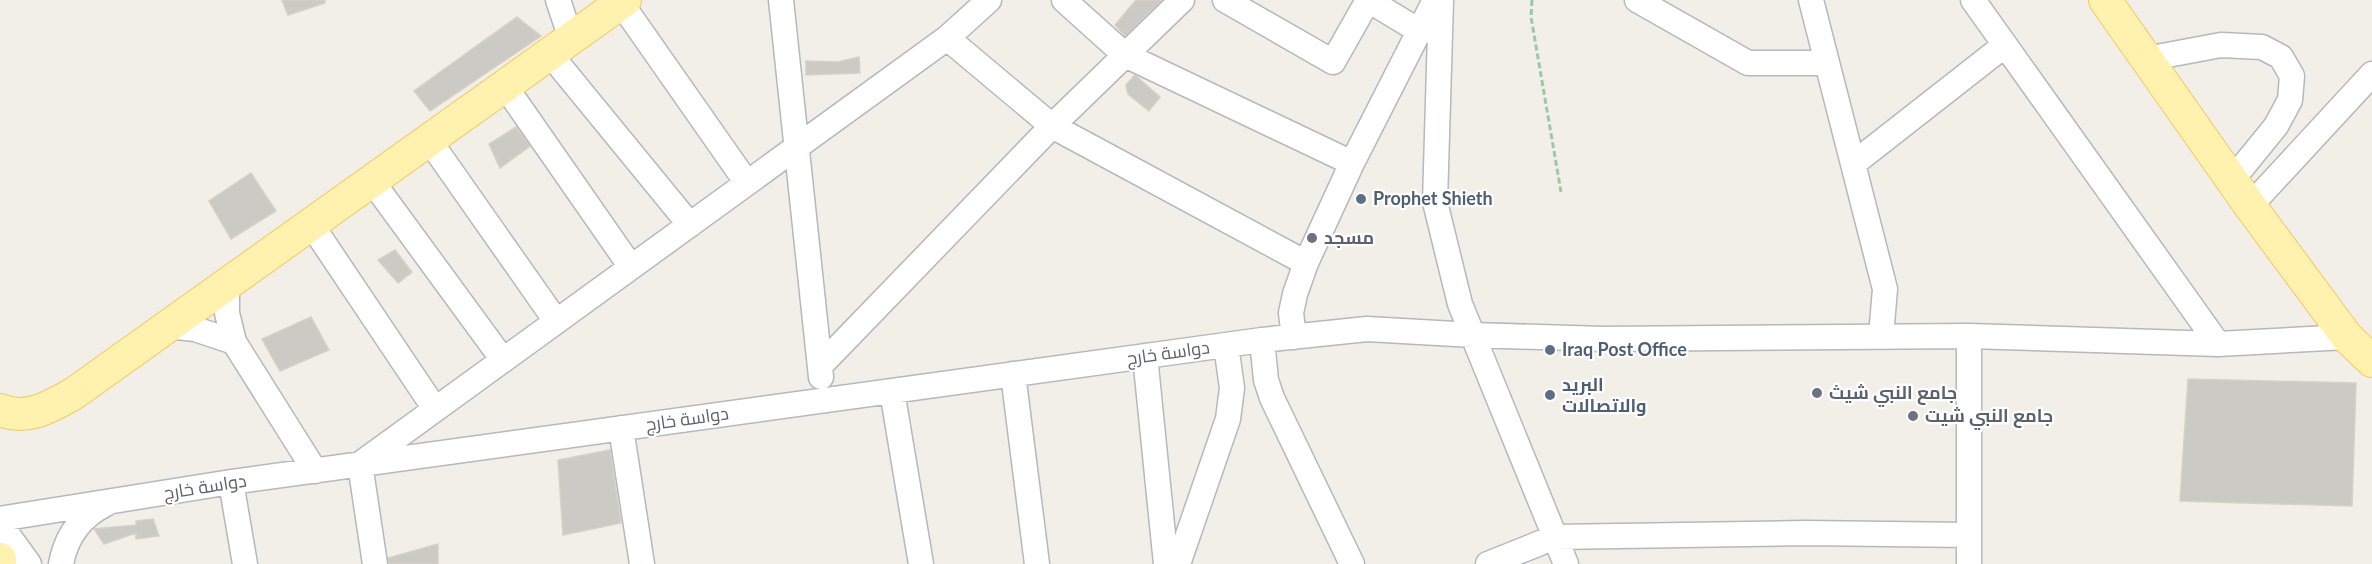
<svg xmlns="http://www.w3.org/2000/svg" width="2372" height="564" font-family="Lato,Cairo,sans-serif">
<rect width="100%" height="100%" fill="#f1efe8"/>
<path fill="#cccac5" stroke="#d6d1c6" stroke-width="1.5" d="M282,0H325V3L288,15Z
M1136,0H1162L1125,36L1115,25Z
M517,17L541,36L430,111L414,91Z
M859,57L860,73L806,75V61L838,62Z
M1135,75L1160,97L1149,111L1128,94L1126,85Z
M516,127L530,146L500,168L489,144Z
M251,173L276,211L231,239L209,201Z
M395,250L412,272L398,283L378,260Z
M311,317L329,350L280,371L262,339Z
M2188,379L2356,383L2352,506L2180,501Z
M610,450L621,523L563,535L558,460Z
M153,519L159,536L136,539V533L104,544L94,529L136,525V521Z
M438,544V564H389L388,558Z"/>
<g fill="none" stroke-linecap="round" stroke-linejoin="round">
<g stroke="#b5b8bc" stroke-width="27">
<path id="minor" d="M558,0L571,39
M781,0L821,377
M1064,0L1125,55L1352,163
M1225,0L1333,62L1368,0
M1368,0L1421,32
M1441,0L1435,202L1460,304L1566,564
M1637,0L1748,63H1827
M1811,0L1885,289L1881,336
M1973,0L2218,344
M621,3L747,183
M947,38L1052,126L1306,263
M550,54L690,225
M2146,59L2221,45L2262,47L2281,57L2292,76L2290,100L2276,126L2232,180
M505,86L631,267
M429,140L556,321
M1853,164L2005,45
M372,181L503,360
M2250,206L2372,74
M311,224L435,409
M227,284V313L234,342L315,471
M168,326L195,329L234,342
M1969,336V564
M1294,337L1291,313L1295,294L1306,263L1352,163L1435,0
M1262,340L1266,380L1272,398L1352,564
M1145,356L1166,564
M820,366L1052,126L1182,0
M1013,374L1037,564
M892,391L921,564
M621,428L642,564
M231,482L245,564
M0,519L231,482L1262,340L1367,329L1473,335L1603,339L1969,336L2218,344L2347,337
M0,524L29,564
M61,564C66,537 81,516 106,504
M375,564L360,464L947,38L989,0
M1178,564L1228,419L1232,388L1226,345
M1488,564L1555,537L1805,533L1969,535"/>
</g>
<g stroke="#f2c960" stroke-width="34">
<path id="major" d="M2105,0L2250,206L2347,337L2372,361
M0,410C27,421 50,407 73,394L625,0
M0,559V564"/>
</g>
<path stroke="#9cc7a9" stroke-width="3" stroke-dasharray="6 3" stroke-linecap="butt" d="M1532,0L1531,17L1561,192"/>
<use href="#minor" stroke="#fff" stroke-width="24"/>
<use href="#major" stroke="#fff2af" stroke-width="32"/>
</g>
<g fill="#5c6f8a" stroke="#fff" stroke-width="2">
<circle cx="1361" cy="199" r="6"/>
<circle cx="1550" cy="350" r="6"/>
<circle cx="1550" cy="395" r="6"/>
</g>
<g fill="#6b7280" stroke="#fff" stroke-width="2">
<circle cx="1312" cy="238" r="6"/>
<circle cx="1817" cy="393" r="6"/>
<circle cx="1913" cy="416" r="6"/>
</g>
<g text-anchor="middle" stroke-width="4.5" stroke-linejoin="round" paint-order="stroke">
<g font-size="18" font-weight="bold" fill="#4e5e75" stroke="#fff" text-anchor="start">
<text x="1373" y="205">Prophet Shieth</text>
<text x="1562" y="356">Iraq Post Office</text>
<text x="1562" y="391">البريد<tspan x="1562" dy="21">والاتصالات</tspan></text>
</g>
<g font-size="18" font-weight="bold" fill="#5b616d" stroke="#fff" text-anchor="start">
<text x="1324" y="244">مسجد</text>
<text x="1829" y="399">جامع النبي شيث</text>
<text x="1925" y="422">جامع النبي شيت</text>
</g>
<g font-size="18" fill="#5f6368" stroke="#fff">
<text transform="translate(1168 353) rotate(-8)" y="6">دواسة خارج</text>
<text transform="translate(687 419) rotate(-8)" y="6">دواسة خارج</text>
<text transform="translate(205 487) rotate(-9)" y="6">دواسة خارج</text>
</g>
</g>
</svg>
